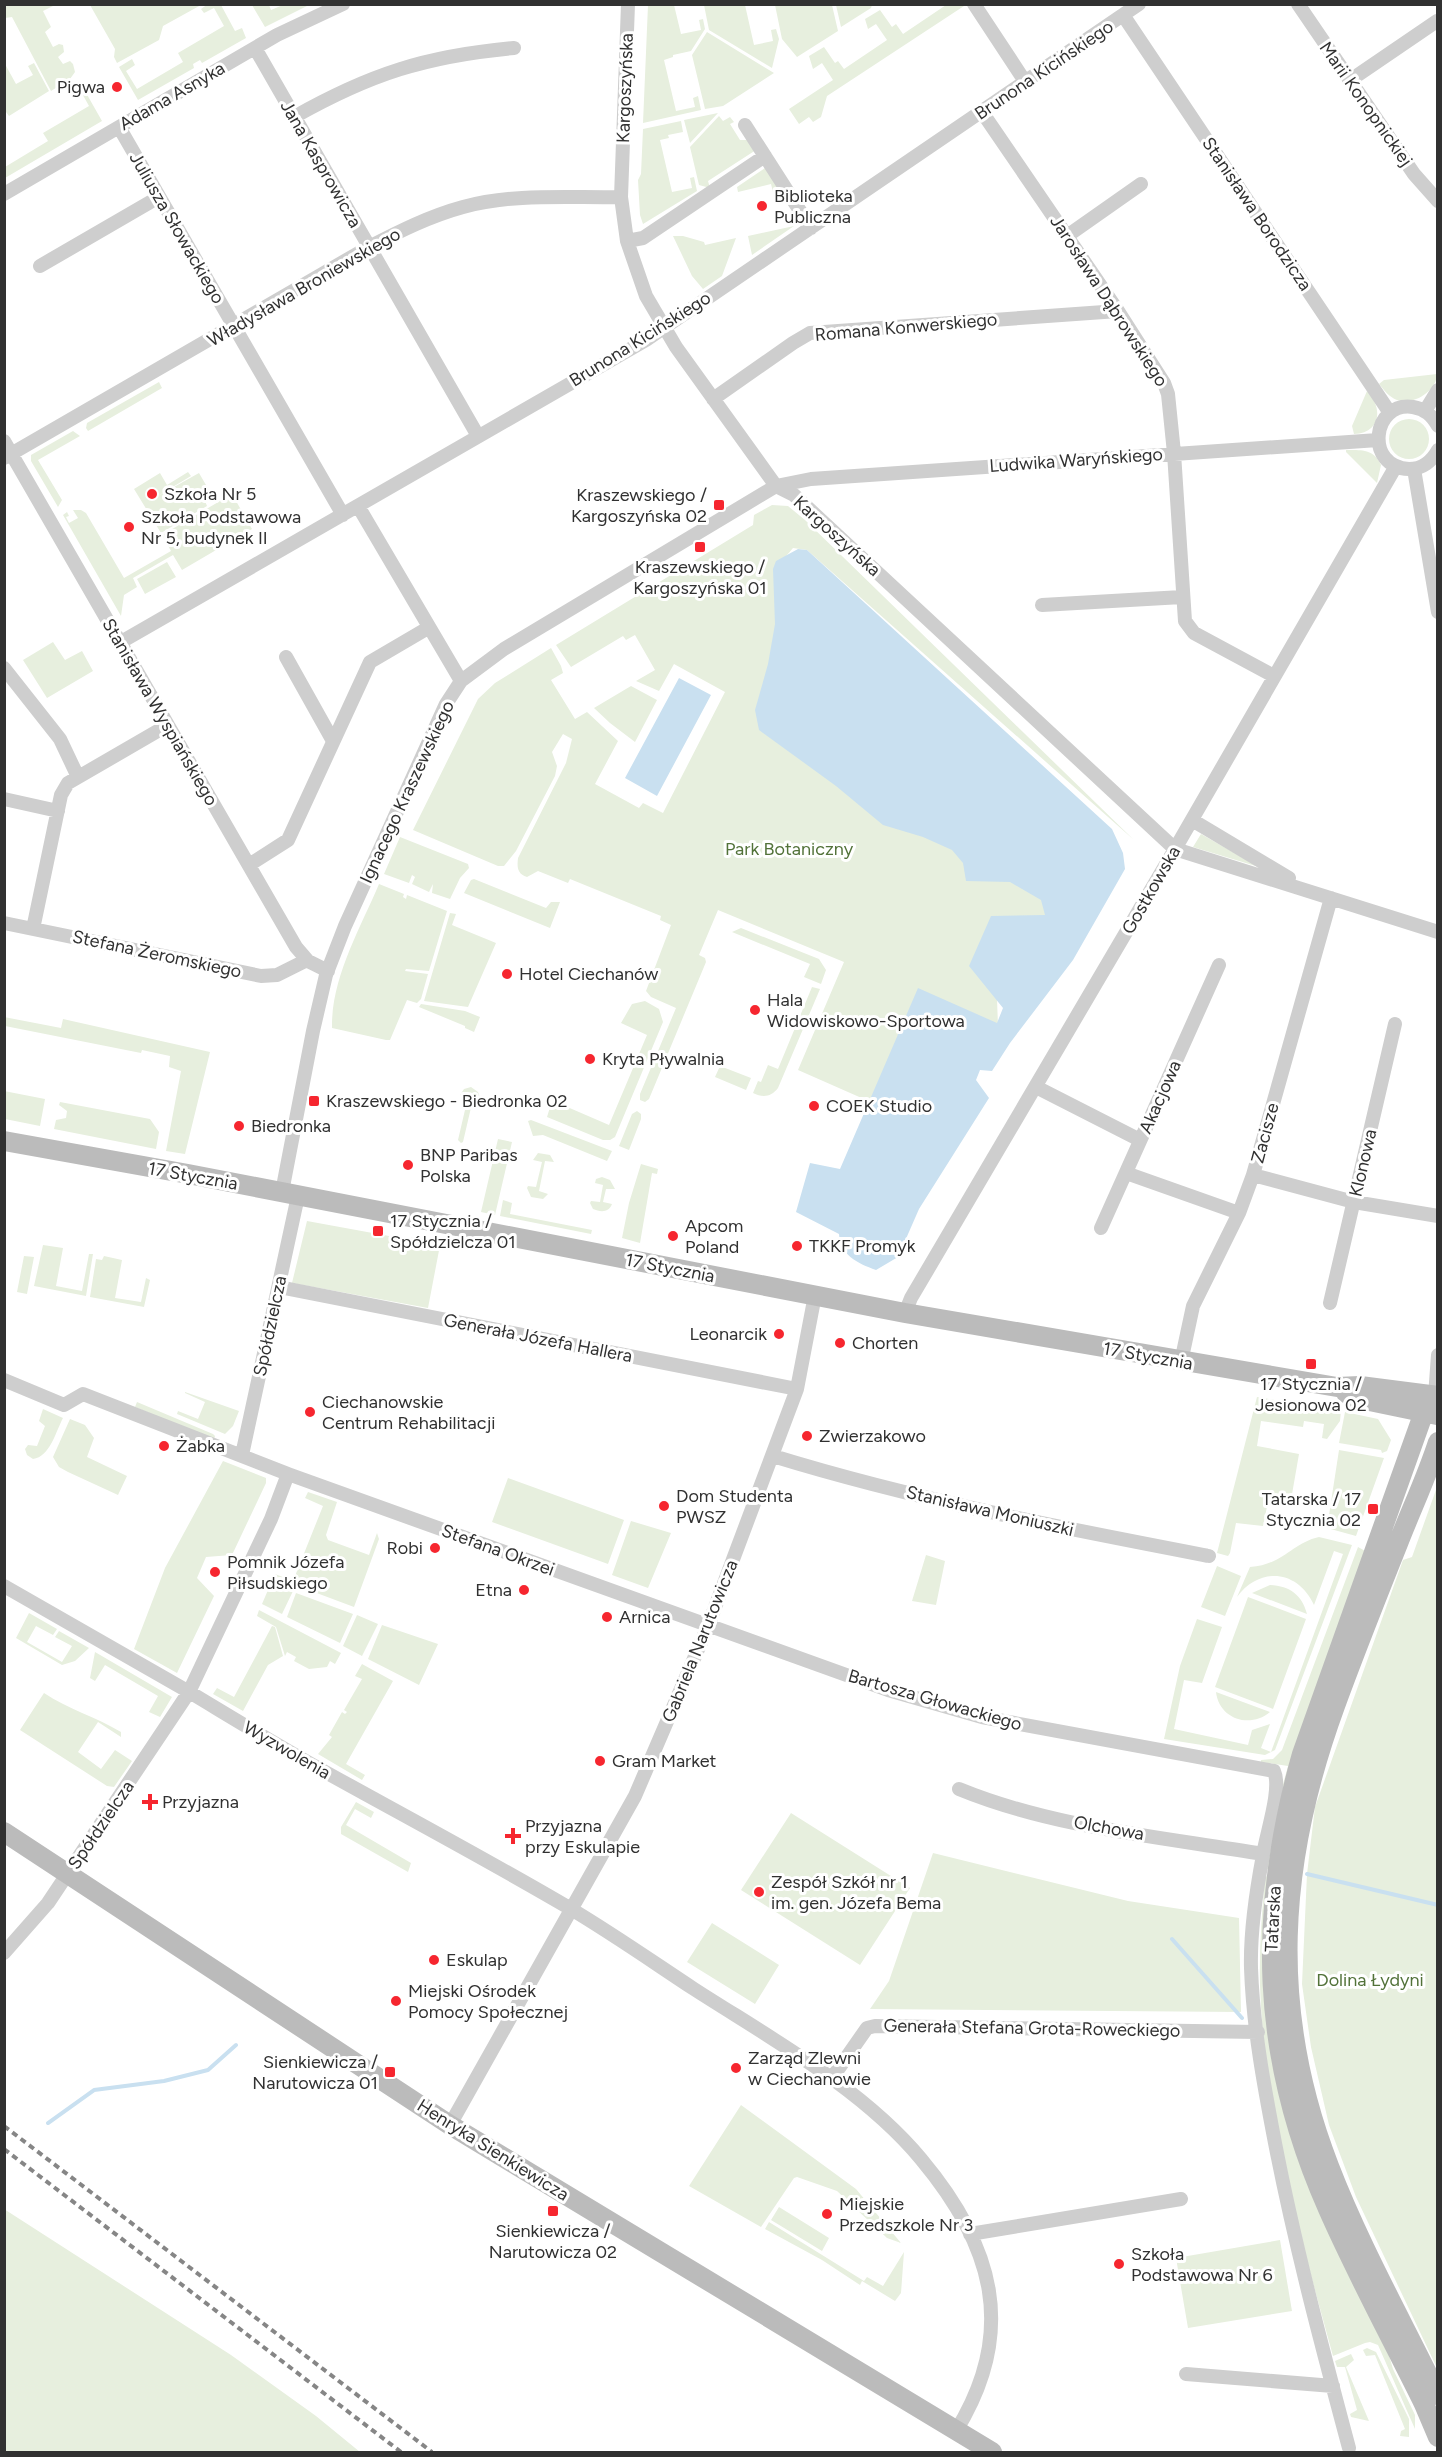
<svg xmlns="http://www.w3.org/2000/svg" width="1442" height="2457" font-family="Figtree,sans-serif">
<rect width="100%" height="100%" fill="#fff"/>
<path fill="#e7efde" d="M9,4L55,5L43,11L51,27L45,32L53,47L59,44L63,45L64,52L58,57L63,64L70,61L73,64L75,72L70,79L51,91L12,17L5,18V6Z
M208,4L221,5L235,31L242,28L246,38L202,63L200,60L193,64L194,68L138,100L119,67L132,59L135,65L126,71L137,89L183,62L178,53L224,26L214,8L204,13L201,9Z
M809,4L832,5L838,31L797,57L782,39L775,5Z
M90,5H201L163,26L159,40L117,63L114,57L115,49Z
M252,5H269L271,10L283,5H309L265,27Z
M648,5H674L681,34L701,30L699,20L703,19L705,29L691,51L673,55V57L664,60L676,111L695,107L693,98L698,96L701,110L643,123Z
M704,5H745L754,45L773,41L771,30L776,29L779,39L772,68L709,30Z
M836,5V4L872,5L871,8L841,27Z
M946,5L964,6L827,96L821,117L813,122L809,117L799,124L789,109L833,80L822,63L813,69L809,56L824,47L835,63L838,61L844,69L887,40L876,24L868,29L865,19L880,10L892,27L896,24L903,34Z
M707,32L774,73L723,106L705,109L692,55Z
M34,63L49,91L9,116L6,112L5,113V64L16,84L33,75L28,66Z
M81,84L102,121L5,178V167L48,141L43,133L89,106L79,88L69,94L68,92Z
M718,113L690,143L684,120Z
M719,116L723,121L730,117L734,122L730,124L740,140H749L756,150L708,181L710,188L699,185L690,147Z
M681,121L683,132L668,135L669,138L660,140L672,192L692,188L690,178L694,177L697,191L643,224L640,215L638,180L641,174L643,129Z
M765,168L781,191L774,196L771,184L738,192L737,187Z
M794,226L752,255L748,236Z
M673,236H683L704,242L705,245L736,238L722,276L703,289L692,276Z
M1437,374C1437,391 1413,406 1397,400C1389,397 1384,390 1379,384L1384,380Z
M159,382L162,388L88,431L86,428L87,423Z
M1367,391C1384,409 1380,433 1354,434L1352,426Z
M1389 439a20 20 0 1 1 40 0a20 20 0 1 1-40 0Z
M73,431L80,436L38,460L62,500L58,507L31,461V455Z
M1346,450C1362,450 1374,449 1381,465L1377,483L1346,452Z
M188,472L191,476L156,497L199,473L213,497L205,501L207,506L161,533L134,489L160,473L167,485Z
M232,494L252,529L182,570L173,555L133,578L137,587L124,595L121,616L63,515L67,512L69,516L66,517L69,523L78,518L73,510H81L86,513L124,578L171,551L162,535Z
M772,505L788,506L805,520L1134,840L807,550L793,548L776,568L1010,874L1046,898L1047,919L997,999L998,1026L882,1107L798,1070L844,962L718,910L699,955L705,958L706,962L649,1099L645,1102L640,1100V1094L676,1008L651,997L646,991L671,925L660,920L661,916L570,879L568,883L538,871L527,877C517,874 517,867 518,858L566,763L572,739L563,734L552,752L557,766L555,776L516,851L504,866H498L413,830L478,699L495,683L551,648L561,666L563,673L551,680L575,719L587,712L618,741L595,784L639,808L643,803L663,813L725,692L674,664L659,691L636,681L655,670L635,635L626,640L623,636L571,667L556,645L753,525L754,515Z
M167,562L176,577L145,594L137,579Z
M53,642L65,660L82,651L93,671L47,698L23,660Z
M631,686L657,700L635,742L610,723L594,708Z
M1201,834L1259,867L1193,847Z
M400,837L468,864L469,868L460,878L450,899L432,893L433,884L429,892L412,884L415,877L412,875L409,883L384,874Z
M474,879L546,908L551,902H560L550,928L464,893L471,880Z
M379,884L404,894L403,897L406,899L407,895L447,911L429,971L406,969L405,971L428,974L421,999L417,1003L407,1000L390,1040H386L332,1028C331,978 360,929 379,884Z
M450,913L456,914L452,925L496,943L468,1007L424,1001Z
M741,928L819,959L826,970L821,984L804,977L810,964L732,932Z
M812,987L820,989L778,1088C771,1097 763,1098 753,1093L758,1081L761,1082L768,1065L778,1069Z
M645,1001L659,1009L663,1022L615,1137L610,1140H603L547,1117L551,1104L563,1110L565,1106L609,1125L647,1035L621,1023L632,1004Z
M421,1004L465,1011L480,1017L474,1032L465,1028V1026L419,1007Z
M4,1017L61,1028L63,1019L210,1052L185,1154L166,1151L181,1071L169,1067L170,1056L142,1050L141,1053L5,1026Z
M720,1066L751,1078L746,1090L715,1077Z
M471,1087L478,1092L481,1100L473,1099L463,1142L461,1143L458,1140L468,1097L460,1095L464,1089Z
M4,1091L45,1099L40,1126L5,1119Z
M60,1102L150,1119L159,1132L156,1149L54,1129L56,1120L66,1118L67,1111L59,1105Z
M637,1111L641,1114V1119L629,1150L619,1146L632,1114Z
M531,1120L612,1151L607,1161L543,1135L533,1136L528,1121Z
M498,1139L512,1142L495,1215L481,1212Z
M538,1153L550,1155L554,1162L545,1161L539,1191L548,1194L543,1199L531,1197L527,1188L528,1186L536,1187L542,1162L533,1160Z
M641,1164L658,1169L657,1174L652,1173L640,1243L622,1238L629,1203Z
M602,1177L610,1180L615,1189H606L603,1202L612,1204C609,1213 600,1212 593,1209L590,1203L591,1201L600,1202L603,1185L595,1183L596,1179Z
M503,1200L512,1203L510,1214L592,1230L591,1234L500,1216Z
M307,1221L389,1236L441,1240L428,1308L292,1283Z
M43,1245L63,1248L56,1286L82,1291L89,1254H93L86,1296L34,1286Z
M24,1256L34,1257L27,1294L17,1292Z
M104,1256L122,1260L115,1298L141,1302L146,1278L150,1280L144,1307L90,1297L96,1259L102,1260Z
M185,1392L239,1411L233,1426L225,1434L177,1414L178,1411L198,1419L205,1402L185,1393Z
M1257,1397L1341,1411L1340,1421L1327,1439L1322,1438L1324,1424L1304,1421L1303,1427L1261,1421L1257,1446L1299,1454L1291,1500L1269,1497L1263,1526L1236,1523L1230,1553L1228,1556L1217,1553Z
M137,1402L213,1434L215,1436L214,1440L135,1407Z
M43,1409L63,1418C56,1431 50,1457 33,1459L27,1455L25,1449L28,1445L37,1446L45,1426L39,1421Z
M1345,1412L1378,1419L1391,1440L1387,1451L1382,1453L1381,1450L1339,1443Z
M70,1419L85,1425L94,1438L87,1457L127,1476L118,1495L68,1472L59,1467L53,1457Z
M1339,1450L1384,1458L1356,1536L1327,1528Z
M223,1461L266,1478V1483L232,1555L206,1557L197,1578L214,1596L177,1673L134,1649L165,1568Z
M508,1478L624,1520L608,1564L492,1522Z
M1437,1487L1438,2368H1437L1356,2197L1329,2125L1311,2047L1302,1984L1307,1874L1315,1807L1403,1560L1412,1557Z
M308,1492L337,1502L326,1535L328,1540L369,1555L377,1533L379,1539L354,1607L274,1577L275,1574L293,1581L323,1506L305,1498Z
M631,1521L671,1533L648,1588L612,1575Z
M1319,1537L1352,1545L1275,1750L1265,1755L1164,1739L1180,1666L1197,1619L1222,1627L1202,1683L1184,1680L1174,1729L1248,1745L1252,1730L1270,1724L1261,1748L1271,1752L1343,1554L1334,1551L1314,1605C1298,1570 1260,1566 1237,1597L1250,1567C1283,1565 1292,1543 1319,1537Z
M1358,1547L1367,1552L1270,1869H1266L1273,1821L1288,1766L1261,1762V1760L1273,1759L1282,1750Z
M926,1555L945,1561L936,1605L912,1601Z
M1217,1566L1241,1576L1225,1616L1201,1607Z
M271,1583L293,1591L282,1614L262,1604Z
M1270,1585C1290,1586 1302,1595 1307,1614L1252,1593Z
M296,1593L353,1614L340,1643L287,1617Z
M1248,1597L1306,1619L1273,1709L1215,1687Z
M259,1610L341,1653L335,1664L330,1661L327,1667L309,1669L294,1661L296,1657L287,1652L285,1656L276,1627L257,1616Z
M29,1613L57,1629L53,1635L36,1626L27,1642L62,1662L72,1646L55,1637L59,1631L89,1648L75,1661L62,1665L16,1638Z
M357,1615L378,1624L362,1656L343,1646Z
M382,1625L438,1644L419,1685L368,1659Z
M272,1626L275,1627L283,1656L268,1665L243,1711L213,1694L217,1688L234,1697Z
M95,1652L172,1697L160,1717L149,1712L158,1696L105,1665L95,1681L90,1678Z
M362,1664L393,1681L346,1764L365,1775L362,1780L318,1754L332,1737L329,1735L342,1712L345,1714L347,1712L344,1710L362,1679L355,1676Z
M1216,1692L1270,1712C1250,1729 1219,1719 1216,1692Z
M44,1693C68,1709 96,1717 121,1732V1737L98,1722L78,1752L101,1769L115,1750L132,1761L114,1787L107,1786L20,1730Z
M356,1802L374,1812L371,1818L355,1809L346,1825L411,1863L408,1872L341,1834V1827Z
M791,1813L910,1888L860,1965L741,1890Z
M933,1853L1128,1901L1239,1918L1241,2012L870,2009L889,1981Z
M1265,1876L1269,1877L1265,1934L1393,2369L1415,2415V2429L1378,2345L1370,2342L1365,2343L1333,2356C1300,2235 1264,2112 1260,1985C1259,1949 1262,1913 1265,1876Z
M712,1923L779,1965L755,2004L687,1962Z
M741,2105L856,2189L901,2243L887,2238L837,2191L797,2177L794,2178L761,2227L689,2186Z
M779,2207L829,2238L822,2251L771,2220Z
M4,2209L231,2355L316,2416L360,2452H5Z
M769,2222L864,2281L867,2277L883,2286L904,2252L901,2293L895,2301L862,2281L860,2285L822,2260L765,2229Z
M1280,2240L1292,2311L1188,2328L1176,2258Z
M1367,2348L1376,2352L1409,2419V2437L1400,2436L1401,2431L1405,2429L1375,2355L1366,2356L1363,2350Z
M1351,2354L1354,2360L1346,2367L1369,2421L1351,2417L1350,2414L1357,2410L1345,2367H1337L1335,2361Z"/>
<path fill="#c9e0f0" d="M798,549L807,550L1112,829L1123,853L1125,869L1073,960L1010,1043L992,1071L980,1070L976,1080L989,1098L919,1209L898,1257L876,1270C857,1263 840,1255 839,1234L796,1212L810,1163L840,1169L918,988L997,1023L1003,1008L969,966L991,916L1045,915L1041,900L1010,882L966,881L963,863L952,850L923,837L883,825L836,786L759,730L755,710L768,664L775,624L773,569L776,561Z
M679,678L711,695L657,796L625,778Z"/>
<g fill="none" stroke-linecap="round" stroke-linejoin="round">
<path stroke="#c9e0f0" stroke-width="4" d="M1307,1874L1438,1905
M1172,1939L1242,2018
M48,2123L94,2090L164,2081L208,2070L236,2045"/>
<path stroke="#cecece" stroke-width="14" d="M628,4L621,197L627,241L646,296L676,347L776,486L794,495L1175,849L1438,932
M974,4L1026,83
M1298,4L1414,174L1438,201
M1123,15L1390,413
M255,48L478,436
M1349,81L1437,21
M982,112L1118,311L1164,383L1168,394L1174,453L1185,621L1194,633L1274,676
M294,117C370,74 426,56 514,48
M745,125L811,228
M119,127L343,515
M4,194L277,35L343,4
M1067,236L1141,184
M627,241L643,238L765,156
M40,266L159,197
M713,399L793,343L810,333L1118,311
M1425,411L1438,390
M1438,426C1432,415 1425,409 1413,407C1372,401 1364,467 1409,469C1422,469 1432,461 1438,450
M4,441L296,947L308,961L328,971
M4,458L369,247C400,231 430,216 463,207C514,193 568,198 621,197
M1414,469L1438,612
M358,506L461,681
M1042,605L1182,597
M121,642L646,340L1139,4
M286,657L333,741
M4,668L60,739L78,777
M4,799L58,811
M1192,820L1289,878
M249,865L288,840L370,662L428,628
M4,923L261,976L277,975L307,960
M33,929L61,795L68,783L168,725
M1036,1087L1140,1140
M1126,1173L1239,1213
M1253,1175L1354,1202L1438,1216
M282,1192L313,1031L326,975L345,926L446,704L461,681L504,649L776,486L811,479L1378,440
M1101,1228L1219,965
M279,1287L797,1389
M1330,1303L1395,1024
M905,1313L911,1298L1175,849L1396,466
M1181,1362L1193,1306L1239,1213L1253,1175L1331,898
M4,1380L64,1405L83,1394L288,1474L271,1519L189,1692L48,1903L4,1953
M1435,1396L1438,1355
M242,1455L298,1196
M773,1456C916,1500 1063,1528 1209,1556
M288,1474L888,1690L982,1717L1274,1771C1282,1789 1266,1834 1263,1855C1256,1892 1250,1930 1251,1968C1253,2027 1264,2086 1275,2143C1295,2246 1322,2347 1349,2448
M4,1586C66,1622 129,1657 191,1693C231,1717 270,1741 311,1764C397,1812 486,1859 571,1909C613,1934 653,1962 694,1989C770,2038 862,2088 921,2159C993,2245 1018,2331 956,2431
M959,1789C1054,1828 1162,1837 1263,1854
M832,2078L867,2028L875,2026L1258,2032
M450,2125L635,1796L708,1626L797,1389L815,1295
M970,2234L1181,2199
M1186,2374L1333,2386"/>
<path stroke="#bbb" stroke-width="20" d="M4,1141L188,1174L905,1313L1337,1387L1360,1386L1438,1396
M1346,1393L1355,1398L1437,1415
M1435,1396L1424,1412L1302,1754C1257,1913 1260,2056 1328,2209C1357,2275 1392,2339 1424,2404L1438,2437
M1438,1442C1427,1476 1412,1508 1399,1541C1377,1596 1355,1651 1335,1706C1278,1862 1268,2009 1329,2166C1359,2244 1401,2319 1438,2395
M4,1832L450,2125L992,2452"/>
<path stroke="#868686" stroke-width="4" stroke-dasharray="6 4.5" stroke-linecap="butt" d="M4,2126L432,2452
M4,2149L401,2452"/>
</g>
<g fill="#f6262f" stroke="#fff" stroke-width="2">
<circle cx="117" cy="87" r="6"/>
<circle cx="762" cy="206" r="6"/>
<circle cx="152" cy="494" r="6"/>
<rect x="713" y="499" width="12" height="12" rx="3"/>
<circle cx="129" cy="527" r="6"/>
<rect x="694" y="541" width="12" height="12" rx="3"/>
<circle cx="507" cy="974" r="6"/>
<circle cx="755" cy="1010" r="6"/>
<circle cx="590" cy="1059" r="6"/>
<rect x="308" y="1095" width="12" height="12" rx="3"/>
<circle cx="814" cy="1106" r="6"/>
<circle cx="239" cy="1126" r="6"/>
<circle cx="408" cy="1165" r="6"/>
<rect x="372" y="1225" width="12" height="12" rx="3"/>
<circle cx="673" cy="1236" r="6"/>
<circle cx="797" cy="1246" r="6"/>
<circle cx="779" cy="1334" r="6"/>
<circle cx="840" cy="1343" r="6"/>
<rect x="1305" y="1358" width="12" height="12" rx="3"/>
<circle cx="310" cy="1412" r="6"/>
<circle cx="807" cy="1436" r="6"/>
<circle cx="164" cy="1446" r="6"/>
<circle cx="664" cy="1506" r="6"/>
<rect x="1367" y="1503" width="12" height="12" rx="3"/>
<circle cx="435" cy="1548" r="6"/>
<circle cx="215" cy="1572" r="6"/>
<circle cx="524" cy="1590" r="6"/>
<circle cx="607" cy="1617" r="6"/>
<circle cx="600" cy="1761" r="6"/>
<path d="M147 1793h6v6h6v6h-6v6h-6v-6h-6v-6h6z"/>
<path d="M510 1827h6v6h6v6h-6v6h-6v-6h-6v-6h6z"/>
<circle cx="759" cy="1892" r="6"/>
<circle cx="434" cy="1960" r="6"/>
<circle cx="396" cy="2001" r="6"/>
<circle cx="736" cy="2068" r="6"/>
<rect x="384" y="2066" width="12" height="12" rx="3"/>
<rect x="547" y="2205" width="12" height="12" rx="3"/>
<circle cx="827" cy="2214" r="6"/>
<circle cx="1119" cy="2264" r="6"/>
</g>
<g text-anchor="middle" stroke-width="6" stroke-linejoin="round" paint-order="stroke">
<g font-size="18" fill="#313131" stroke="#fff">
<text transform="translate(1044 70) rotate(-34)" y="6">Brunona Kicińskiego</text>
<text transform="translate(625 88) rotate(-88)" y="6">Kargoszyńska</text>
<text transform="translate(172 96) rotate(-30)" y="6">Adama Asnyka</text>
<text transform="translate(1366 104) rotate(55)" y="6">Marii Konopnickiej</text>
<text transform="translate(321 164) rotate(60)" y="6">Jana Kasprowicza</text>
<text transform="translate(1257 214) rotate(56)" y="6">Stanisława Borodzicza</text>
<text transform="translate(177 228) rotate(60)" y="6">Juliusza Słowackiego</text>
<text transform="translate(304 287) rotate(-30)" y="6">Władysława Broniewskiego</text>
<text transform="translate(1109 301) rotate(57)" y="6">Jarosława Dąbrowskiego</text>
<text transform="translate(906 327) rotate(-5)" y="6">Romana Konwerskiego</text>
<text transform="translate(640 339) rotate(-32)" y="6">Brunona Kicińskiego</text>
<text transform="translate(1076 460) rotate(-4)" y="6">Ludwika Waryńskiego</text>
<text transform="translate(837 536) rotate(42)" y="6">Kargoszyńska</text>
<text transform="translate(160 712) rotate(60)" y="6">Stanisława Wyspiańskiego</text>
<text transform="translate(407 792) rotate(-65)" y="6">Ignacego Kraszewskiego</text>
<text transform="translate(1151 890) rotate(-60)" y="6">Gostkowska</text>
<text transform="translate(157 954) rotate(12)" y="6">Stefana Żeromskiego</text>
<text transform="translate(1160 1097) rotate(-66)" y="6">Akacjowa</text>
<text transform="translate(1265 1133) rotate(-75)" y="6">Zacisze</text>
<text transform="translate(1363 1163) rotate(-77)" y="6">Klonowa</text>
<text transform="translate(193 1176) rotate(10)" y="6">17 Stycznia</text>
<text transform="translate(670 1268) rotate(11)" y="6">17 Stycznia</text>
<text transform="translate(270 1326) rotate(-78)" y="6">Spółdzielcza</text>
<text transform="translate(538 1338) rotate(11)" y="6">Generała Józefa Hallera</text>
<text transform="translate(1148 1356) rotate(10)" y="6">17 Stycznia</text>
<text transform="translate(990 1511) rotate(13)" y="6">Stanisława Moniuszki</text>
<text transform="translate(498 1550) rotate(20)" y="6">Stefana Okrzei</text>
<text transform="translate(700 1641) rotate(-68)" y="6">Gabriela Narutowicza</text>
<text transform="translate(935 1700) rotate(16)" y="6">Bartosza Głowackiego</text>
<text transform="translate(287 1750) rotate(30)" y="6">Wyzwolenia</text>
<text transform="translate(101 1825) rotate(-56)" y="6">Spółdzielcza</text>
<text transform="translate(1109 1828) rotate(10)" y="6">Olchowa</text>
<text transform="translate(1273 1919) rotate(-87)" y="6">Tatarska</text>
<text transform="translate(1032 2028) rotate(1)" y="6">Generała Stefana Grota-Roweckiego</text>
<text transform="translate(493 2150) rotate(32)" y="6">Henryka Sienkiewicza</text>
</g>
<g font-size="18" fill="#313131" stroke="#fff" text-anchor="start">
<text x="105" y="93" text-anchor="end">Pigwa</text>
<text x="774" y="202">Biblioteka<tspan x="774" dy="21">Publiczna</tspan></text>
<text x="164" y="500">Szkoła Nr 5</text>
<text x="707" y="501" text-anchor="end">Kraszewskiego /<tspan x="707" dy="21">Kargoszyńska 02</tspan></text>
<text x="141" y="523">Szkoła Podstawowa<tspan x="141" dy="21">Nr 5, budynek II</tspan></text>
<text x="700" y="573" text-anchor="middle">Kraszewskiego /<tspan x="700" dy="21">Kargoszyńska 01</tspan></text>
<text x="519" y="980">Hotel Ciechanów</text>
<text x="767" y="1006">Hala<tspan x="767" dy="21">Widowiskowo-Sportowa</tspan></text>
<text x="602" y="1065">Kryta Pływalnia</text>
<text x="326" y="1107">Kraszewskiego - Biedronka 02</text>
<text x="826" y="1112">COEK Studio</text>
<text x="251" y="1132">Biedronka</text>
<text x="420" y="1161">BNP Paribas<tspan x="420" dy="21">Polska</tspan></text>
<text x="390" y="1227">17 Stycznia /<tspan x="390" dy="21">Spółdzielcza 01</tspan></text>
<text x="685" y="1232">Apcom<tspan x="685" dy="21">Poland</tspan></text>
<text x="809" y="1252">TKKF Promyk</text>
<text x="767" y="1340" text-anchor="end">Leonarcik</text>
<text x="852" y="1349">Chorten</text>
<text x="1311" y="1390" text-anchor="middle">17 Stycznia /<tspan x="1311" dy="21">Jesionowa 02</tspan></text>
<text x="322" y="1408">Ciechanowskie<tspan x="322" dy="21">Centrum Rehabilitacji</tspan></text>
<text x="819" y="1442">Zwierzakowo</text>
<text x="176" y="1452">Żabka</text>
<text x="676" y="1502">Dom Studenta<tspan x="676" dy="21">PWSZ</tspan></text>
<text x="1361" y="1505" text-anchor="end">Tatarska / 17<tspan x="1361" dy="21">Stycznia 02</tspan></text>
<text x="423" y="1554" text-anchor="end">Robi</text>
<text x="227" y="1568">Pomnik Józefa<tspan x="227" dy="21">Piłsudskiego</tspan></text>
<text x="512" y="1596" text-anchor="end">Etna</text>
<text x="619" y="1623">Arnica</text>
<text x="612" y="1767">Gram Market</text>
<text x="162" y="1808">Przyjazna</text>
<text x="525" y="1832">Przyjazna<tspan x="525" dy="21">przy Eskulapie</tspan></text>
<text x="771" y="1888">Zespół Szkół nr 1<tspan x="771" dy="21">im. gen. Józefa Bema</tspan></text>
<text x="446" y="1966">Eskulap</text>
<text x="408" y="1997">Miejski Ośrodek<tspan x="408" dy="21">Pomocy Społecznej</tspan></text>
<text x="748" y="2064">Zarząd Zlewni<tspan x="748" dy="21">w Ciechanowie</tspan></text>
<text x="378" y="2068" text-anchor="end">Sienkiewicza /<tspan x="378" dy="21">Narutowicza 01</tspan></text>
<text x="839" y="2210">Miejskie<tspan x="839" dy="21">Przedszkole Nr 3</tspan></text>
<text x="553" y="2237" text-anchor="middle">Sienkiewicza /<tspan x="553" dy="21">Narutowicza 02</tspan></text>
<text x="1131" y="2260">Szkoła<tspan x="1131" dy="21">Podstawowa Nr 6</tspan></text>
</g>
<g font-size="18" fill="#527239" stroke="#fff">
<text x="789" y="855">Park Botaniczny</text>
<text x="1370" y="1986">Dolina Łydyni</text>
</g>
</g>
<rect width="1442" height="2457" fill="none" stroke="#313131" stroke-width="12"/>
</svg>
